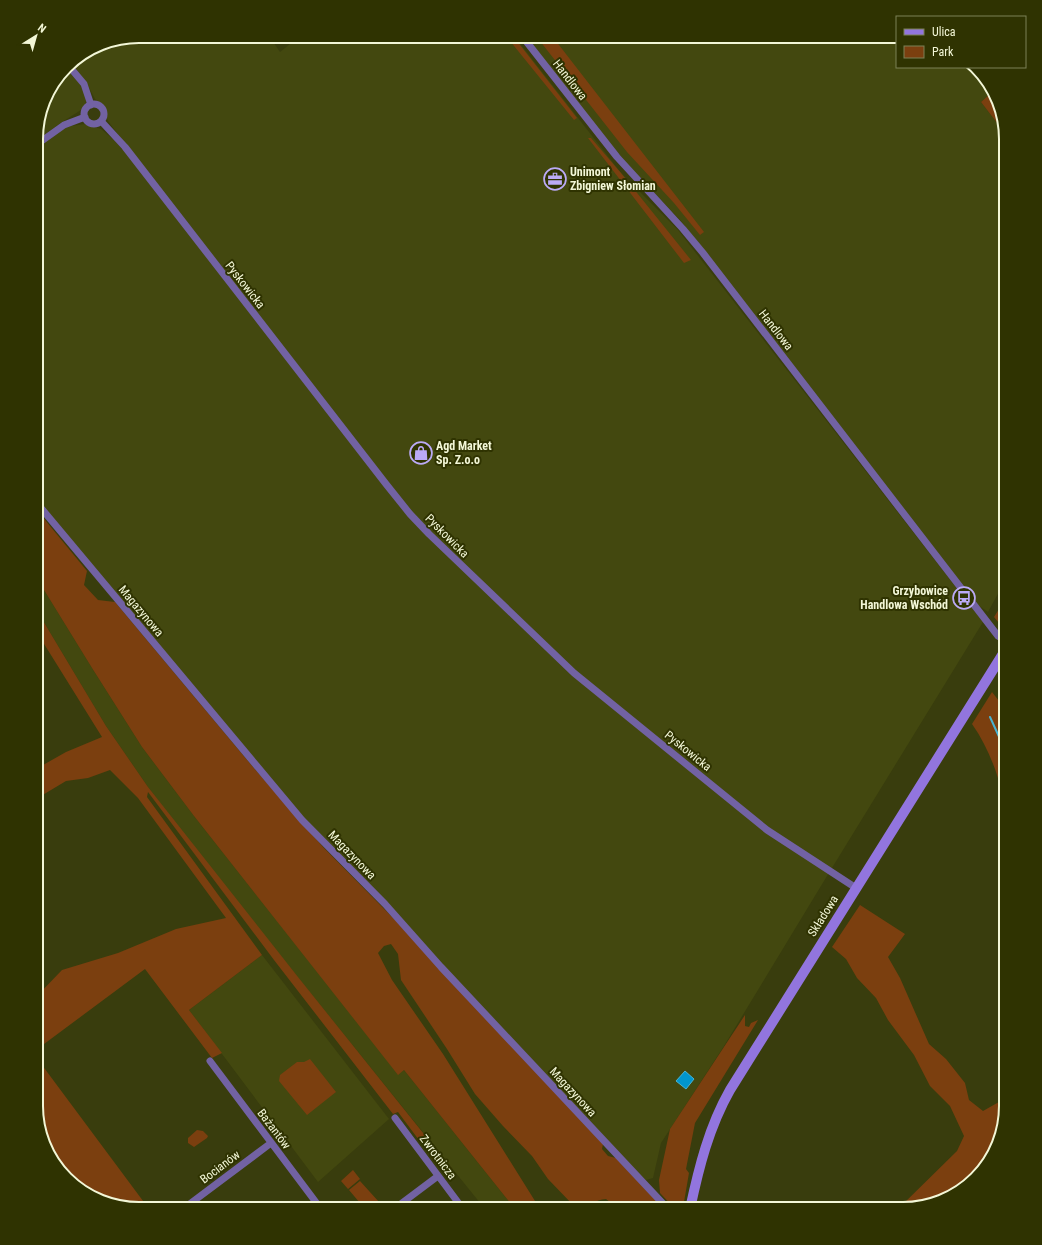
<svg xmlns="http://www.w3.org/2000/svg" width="1042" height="1245" font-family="'Roboto Condensed',sans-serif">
<rect width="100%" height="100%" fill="#393d0d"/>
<path fill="#43480f" d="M139,36H269L280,52L300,36H514L621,173L678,230L983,622L827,876L724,1046L661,1143L653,1178L646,1180L634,1168L295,808L36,499V150L61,130L71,126L85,124L101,129L115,141L122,149L126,145L108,121L103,106L95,99L86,82L70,62L100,44Z
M526,36H897V67H973L989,81L992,92L981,102L1004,132L1006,138V579L988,612L978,605L681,221L629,166L587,115Z
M66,68L79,83L84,92L86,101L85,106L81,110L62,122L36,141V132L46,93Z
M36,577L92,668L142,747L194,816L398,1074L404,1070L515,1209H485L203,860L148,787L106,726L36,609Z
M262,955L389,1119L318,1182L189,1010Z"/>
<path fill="#7b3f0f" d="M506,36H513L577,118L574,120Z
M536,36H552L704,232L700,235L674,203L627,152Z
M992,92L1004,132L981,102Z
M588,138H591L621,173L691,260L684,263Z
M36,509L87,571L84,585L98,600L115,602L253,767L323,847L397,922L603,1144L602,1149L608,1156L616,1158L664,1209H619L606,1199C595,1199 588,1209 577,1209L574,1206L548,1179L532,1156L503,1126L475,1094L447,1049L401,980L398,954L391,944L384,946L378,953L392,980L443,1054L540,1209H515L404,1070L398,1075L194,816L142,747L92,668L36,577Z
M1006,598V629H1004L994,617Z
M36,609L106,726L148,787L298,977L452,1169L445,1175L398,1112L393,1114L274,960L148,792L147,797L262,955L189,1010L222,1053L212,1058L145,969L36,1050V997L62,970L118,953L176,929L226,918L138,798L110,770L88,778L66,781L36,799V769L66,752L102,737L36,631Z
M992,692L1006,710V794C1000,786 998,778 995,769C989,753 982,738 972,724Z
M860,905L905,934L888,957L900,978L929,1044L946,1059L965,1083L969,1100L983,1111L1006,1098V1107L995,1152L961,1192L904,1209H898L957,1151L964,1136L950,1106L930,1086L914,1055L888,1020L876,998L857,978L846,959L832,947Z
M745,1015V1026L749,1027L751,1023L758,1020L695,1123L686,1169L689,1173L684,1202L681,1207L675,1209L660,1193L659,1180L670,1129Z
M36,1057L149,1209H138L93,1198L53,1164L36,1107Z
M310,1059L336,1092L307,1115L279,1081L280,1075L297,1062H304Z
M197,1130L203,1131L208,1136L207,1138L194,1147L188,1143V1138Z
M353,1170L360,1179L348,1189L341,1181Z
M360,1181L379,1202L370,1209H365L349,1190Z"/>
<path fill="#0096ce" stroke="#49b3d1" d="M685,1071L694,1079L686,1089L676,1081Z"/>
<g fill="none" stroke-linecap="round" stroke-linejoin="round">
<path stroke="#49b3d1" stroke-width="2" d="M990,717L1006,752"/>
<path stroke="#7262a3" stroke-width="7" d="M522,36L617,157L683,229L703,253L998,636L1006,641
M68,65L84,84L91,105
M84 114a10 10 0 1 1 20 0a10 10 0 1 1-20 0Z
M101,121L125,147L386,484L410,514L429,534L574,673L767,830L856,888
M36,145L64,125L85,117
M36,502L302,820L385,904L441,967L668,1209
M210,1061L321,1209
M395,1118L463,1209
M183,1209L271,1143
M394,1209L438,1176"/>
<path stroke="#9275de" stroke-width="10" d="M690,1209C699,1167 709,1127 730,1090L1006,649"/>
</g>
<defs>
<g id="office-ring" transform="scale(1.15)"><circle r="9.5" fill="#2f3301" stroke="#bbaaf6" stroke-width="1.5"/><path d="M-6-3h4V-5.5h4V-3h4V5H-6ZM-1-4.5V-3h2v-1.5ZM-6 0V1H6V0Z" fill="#bbaaf6"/></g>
<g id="shop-ring" transform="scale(1.15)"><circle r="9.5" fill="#2f3301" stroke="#bbaaf6" stroke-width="1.5"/><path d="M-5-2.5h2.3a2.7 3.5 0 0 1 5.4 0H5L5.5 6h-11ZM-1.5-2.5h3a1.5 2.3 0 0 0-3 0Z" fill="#bbaaf6"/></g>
<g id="bus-ring" transform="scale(1.15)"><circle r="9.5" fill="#2f3301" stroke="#bbaaf6" stroke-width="1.5"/><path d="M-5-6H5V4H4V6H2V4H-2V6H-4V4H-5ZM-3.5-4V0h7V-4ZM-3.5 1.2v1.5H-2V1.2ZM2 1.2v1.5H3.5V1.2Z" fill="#bbaaf6"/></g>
</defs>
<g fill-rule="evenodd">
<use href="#office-ring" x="555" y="179"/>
<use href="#shop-ring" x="421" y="453"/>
<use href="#bus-ring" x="964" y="598"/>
</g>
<g text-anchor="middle" stroke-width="4" stroke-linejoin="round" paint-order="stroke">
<g font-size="12" fill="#f3f7d7" stroke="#2f3301">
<text transform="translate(570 80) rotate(52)" y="4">Handlowa</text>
<text transform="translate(245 285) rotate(52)" y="4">Pyskowicka</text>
<text transform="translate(776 330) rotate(52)" y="4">Handlowa</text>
<text transform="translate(447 536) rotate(45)" y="4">Pyskowicka</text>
<text transform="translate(141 611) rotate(50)" y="4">Magazynowa</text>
<text transform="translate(688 751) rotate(39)" y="4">Pyskowicka</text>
<text transform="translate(352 855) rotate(46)" y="4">Magazynowa</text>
<text transform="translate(823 916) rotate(-58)" y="4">Składowa</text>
<text transform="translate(573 1092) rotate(47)" y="4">Magazynowa</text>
<text transform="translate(274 1129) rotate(53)" y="4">Bażantów</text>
<text transform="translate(438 1157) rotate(53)" y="4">Zwrotnicza</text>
<text transform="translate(220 1167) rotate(-37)" y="4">Bocianów</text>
</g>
<g font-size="12" font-weight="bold" fill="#f3f7d7" stroke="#2f3301" text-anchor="start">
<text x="570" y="176">Unimont<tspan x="570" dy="14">Zbigniew Słomian</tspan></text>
<text x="436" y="450">Agd Market<tspan x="436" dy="14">Sp. Z.o.o</tspan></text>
<text x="948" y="595" text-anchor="end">Grzybowice<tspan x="948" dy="14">Handlowa Wschód</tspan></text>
</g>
</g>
<path d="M0 0H1042V1245H0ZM139 43H903A96 96 0 0 1 999 139V1106A96 96 0 0 1 903 1202H139A96 96 0 0 1 43 1106V139A96 96 0 0 1 139 43Z" fill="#2f3301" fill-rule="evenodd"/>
<path fill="none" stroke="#f3f7d7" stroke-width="2" d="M139 43H903A96 96 0 0 1 999 139V1106A96 96 0 0 1 903 1202H139A96 96 0 0 1 43 1106V139A96 96 0 0 1 139 43Z"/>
<rect x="896" y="16" width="130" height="52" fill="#2f3301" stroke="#7d8157"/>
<rect x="904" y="29" width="20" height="6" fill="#9275de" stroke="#7d8157"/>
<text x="932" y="36" font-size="12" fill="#f3f7d7">Ulica</text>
<rect x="904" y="46" width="20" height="12" fill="#7b3f0f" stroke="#7d8157"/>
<text x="932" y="56" font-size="12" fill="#f3f7d7">Park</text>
<g transform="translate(36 36) rotate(37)" stroke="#2f3301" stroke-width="3" paint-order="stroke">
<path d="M0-3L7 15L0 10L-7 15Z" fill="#f3f7d7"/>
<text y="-6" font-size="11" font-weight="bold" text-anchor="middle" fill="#f3f7d7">N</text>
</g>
</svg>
